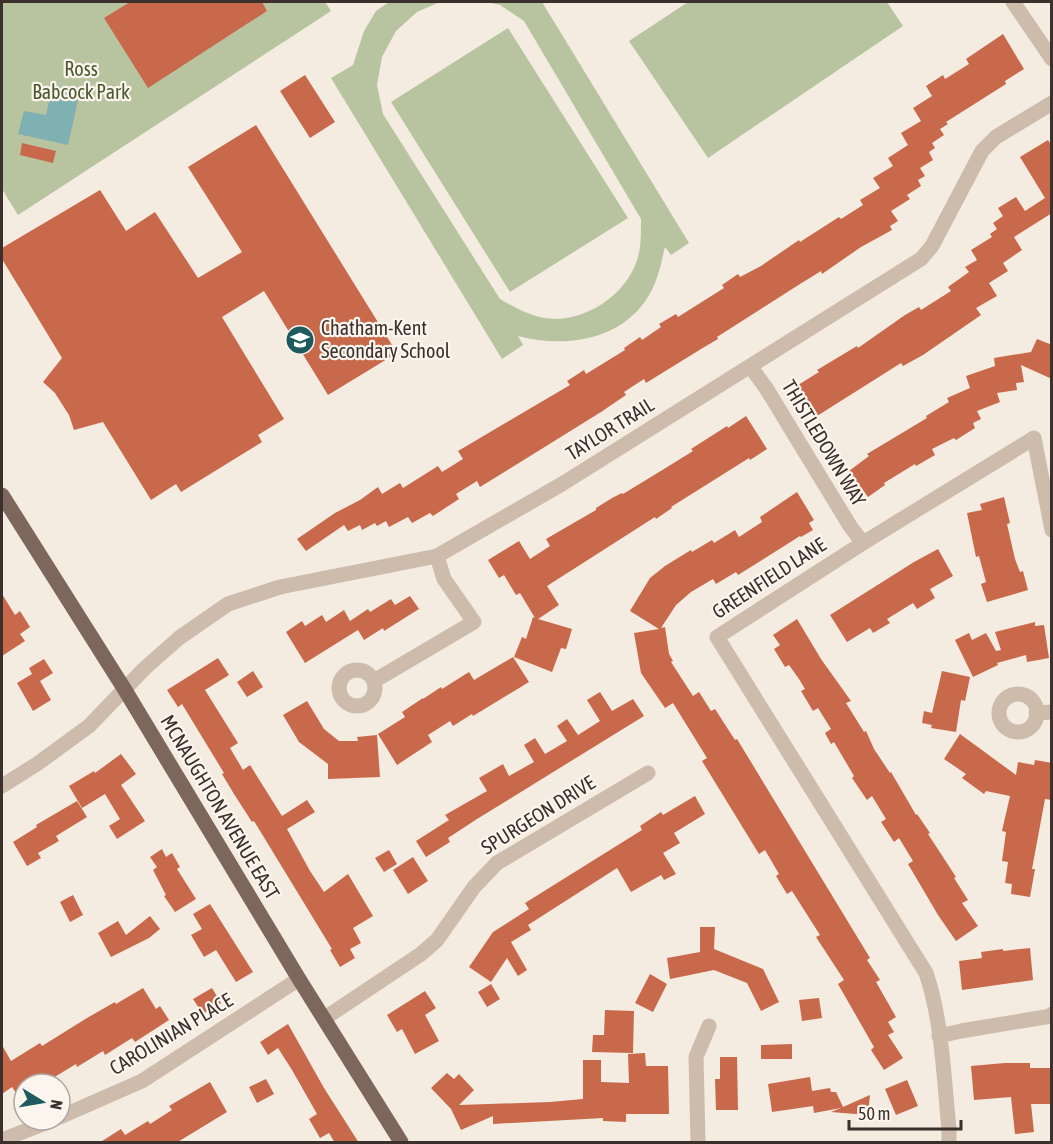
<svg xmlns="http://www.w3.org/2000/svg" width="1053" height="1144" font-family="'Asap Condensed',sans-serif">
<rect width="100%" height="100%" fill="#f4ebe1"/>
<path fill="#b8c4a0" d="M2,2H325L331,11L18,215L2,189Z
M389,2H440L417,12L396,31L382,57L377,85L383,114L500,299C517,309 535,319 556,319C595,318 635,287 640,247C641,238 641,228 641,219L524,21L500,5L486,2H542L689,243L671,255L665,247C662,259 660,271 655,283C633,338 570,350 518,336L523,345L502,359L331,78L353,65L364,31L376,11Z
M688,2H887L903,26L708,158L629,41Z
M508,28L628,218L510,292L391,102Z"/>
<path fill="#7fb0b2" d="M53,85L80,91L68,145L18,134L24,111L46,115Z"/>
<path fill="#c8694b" d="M130,2H262L267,11L148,88L104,18Z
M1003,34L1024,69L1005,81L1006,84L946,122L948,124L940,129L944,135L932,143L935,148L929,152L933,160L920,168L925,176L918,180L921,186L907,195L910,199L891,211L898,221L890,226L892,230L861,247L822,274L821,271L800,284L717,337L718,339L701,349L646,383L644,379L624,392L626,395L601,412L480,487L477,481L456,494L459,499L433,516L430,513L412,523L408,517L389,527L386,521L377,526L375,523L362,530L360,525L348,531L344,525L306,551L297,539L335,513L360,500L378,487L382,494L400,483L403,488L438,466L442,472L463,459L458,451L570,385L567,381L584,370L586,374L625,350L624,348L640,337L642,340L661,327L659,324L676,314L678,317L724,288L722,285L738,274L740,277L761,266L799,240L800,242L839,217L841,219L863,205L860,200L880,188L873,178L893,166L888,158L908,145L901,133L921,121L913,108L932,96L926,86L943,75L945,79L969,64L966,59Z
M305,75L335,122L310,138L280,91Z
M256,125L397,353L328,395L264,291L222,317L284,419L258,435L262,442L181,492L176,484L151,500L103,422L74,430L69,415L60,401L55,393L43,382L62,358L2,259V248L100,190L126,231L155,212L198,278L242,252L188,167Z
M1048,140L1052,146V213L1014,237L1022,250L1003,263L1008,271L989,283L997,296L976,308L981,315L923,355L903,366L901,363L817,416L798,385L819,372L817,370L857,346L858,348L905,315L919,307L921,310L951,291L948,287L969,272L965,267L977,260L971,250L992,237L990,234L997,229L993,223L1003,216L998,208L1016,197L1025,211L1045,198L1020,157Z
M22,143L56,151L53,163L20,155Z
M1037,339L1052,345V379L1021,365L1024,382L1016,383L1017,390L997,393L1000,402L977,411L981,419L973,423L975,428L956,440L954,438L932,449L935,455L916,466L915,464L884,483L885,485L868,497L849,471L869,456L867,454L927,418L926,416L949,402L947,398L970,388L966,376L995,366L994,358L1031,352Z
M746,416L767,449L750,460L749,458L671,507L672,508L656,519L655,517L547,586L559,605L538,619L572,629L566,649L561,648L552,672L514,657L522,637L526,639L533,617L535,618L520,593L516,595L504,575L499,578L488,560L519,541L530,559L550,546L546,539L596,510V508L612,498L622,493L623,494L664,469L693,451L691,449L727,426L728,428Z
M797,492L814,520L809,523L813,530L801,537L800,536L738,575L736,572L716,584L713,579L691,592L676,605L661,628L665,627L669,654L673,661L671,662L693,696L699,692L711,711L715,709L735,740L737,739L870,958L867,960L880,980L876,982L896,1017L888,1022L894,1032L888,1035L903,1058L884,1070L871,1050L874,1047L838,984L844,980L816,937L820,935L792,891L787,894L776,876L779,874L765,850L759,854L702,761L707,758L673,703L665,708L641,673L634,633L659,629L630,611L650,578L665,566L691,550L692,552L712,540L714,543L735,530L739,537L762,522L760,517Z
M1004,497L1010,523L1007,524L1015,559L1020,572L1023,571L1028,590L987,602L981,584L986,582L979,556L976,557L967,513L982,510L980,504Z
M938,549L953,576L930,589L935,598L917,609L913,603L887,619L890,623L873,633L870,628L847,642L830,615L914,562Z
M2,594L15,615L20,611L30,627L20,634L25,641L2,656Z
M410,596L419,609L384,631L383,628L364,640L358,630L305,663L286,632L302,621L305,626L322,615L326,622L344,610L350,621L368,609L370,612L391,599L395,605Z
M797,619L821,659L851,701L846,703L864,732L866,731L874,749L890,773L891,772L916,815L917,814L930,833L928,834L956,877L954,878L968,900L962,903L978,926L956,941L938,915L908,864L913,861L899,838L894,842L881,822L886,819L872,796L867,800L852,778L854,776L834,742L831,744L825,733L831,729L818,708L813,711L801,691L805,689L799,679L789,665L785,667L774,649L780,645L773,635Z
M1035,622V626L1044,625L1049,658L1027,662L1026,655L997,663L998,665L973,677L955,640L969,633L972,640L986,633L996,651L1001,650L995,632Z
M513,657L529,682L473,716L472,714L453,726L450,721L428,735L432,742L397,765L378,734L405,717L402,712L423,698V699L441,687L442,689L469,672L474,680Z
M218,658L229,675L205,690L238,743L230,748L243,770L250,765L282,816L307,800L315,812L287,829L310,871L324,892L348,874L373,916L353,928L361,943L350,949L355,958L340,967L330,950L332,949L254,821L252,822L234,794L222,774L224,773L182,704L178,707L167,690Z
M44,659L53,673L40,681L51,700L33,711L17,683L32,674L29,668Z
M253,671L263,687L247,697L237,682Z
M942,671L970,677L965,701L961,700L956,732L931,728L932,725L922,723L924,711L932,713Z
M600,692L612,711L633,699L644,716L477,819L448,838L450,842L426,857L416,841L449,820L445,815L487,791L479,778L503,764L509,776L534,762L524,745L535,738L545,754L567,741L557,726L567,719L578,735L600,721L587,700Z
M307,701L324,729L339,741H358L357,737L377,735L380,777L328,779V764L299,742L283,715Z
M960,734L1016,775L1018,762L1034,765L1035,760L1052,763V800L1045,799L1032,869H1035L1030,897L1011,894L1012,884L1005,883L1008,862L1002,861L1006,832L1002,831L1010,796L986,791L984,794L962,778L966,774L944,759Z
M121,754L136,774L121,785L145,821L117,839L109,826L120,819L105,794L82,808L69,786L94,771L95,773Z
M695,796L705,814L674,833L680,843L663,853L676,874L664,880L661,875L631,892L617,868L528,925L531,930L511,942L527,970L518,976L507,958L491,982L469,967L493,932L529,909L525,903L642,830L640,826L661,812L663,815Z
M77,801L87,817L56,836L59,841L38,853L41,858L27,866L13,842L37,827L36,825Z
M162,849L166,857L172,853L180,867L177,869L196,899L175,912L164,896L166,895L153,870L157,867L150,857Z
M389,850L397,864L384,872L375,858Z
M413,857L428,881L408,894L393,870Z
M73,895L83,915L70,922L60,902Z
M210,904L253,972L236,982L216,950L204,957L191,935L202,929L193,914Z
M150,916L160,929L149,938L111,957L98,933L118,921L126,935Z
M700,927H715L714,949L763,969L779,1002L761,1011L747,983L714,970L670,979L667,958L700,952Z
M1030,948L1033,980L962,990L959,961L982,958L981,952L1003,949V951Z
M650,974L667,984L653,1012L635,1003Z
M491,984L500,999L487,1007L478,992Z
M143,988L156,1009L160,1006L169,1020L135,1042L132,1038L105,1055L103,1051L77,1067L76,1064L43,1084H24V1105L12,1087L2,1094V1045L11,1061L40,1043L42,1046L87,1018L115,1002L116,1004Z
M212,988L221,1003L203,1014L193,999Z
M425,991L436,1008L425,1015L439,1041L415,1054L402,1029L397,1032L387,1015Z
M819,998L822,1018L802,1021L799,1000Z
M605,1010L634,1011L633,1053L592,1052L593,1035H604Z
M288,1024L324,1088L359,1143H335L329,1133L320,1138L309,1119L317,1114L292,1070L278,1048L268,1055L260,1042Z
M792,1044V1059H761V1045Z
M645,1053L646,1066H668L669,1114H626V1122L603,1121V1118L493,1124V1116L461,1130L451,1109L431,1088L447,1073L454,1079L459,1074L474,1090L459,1105L550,1102L583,1099V1060H601V1082L629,1083L628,1054Z
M720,1057H737L738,1110H716L715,1079H720Z
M1005,1063H1030V1068H1052V1104H1031L1034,1132L1015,1134L1011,1097L974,1100L971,1066Z
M810,1077L812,1091L830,1088L831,1092H836L843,1107L870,1095L868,1115L831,1112L841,1108L814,1113L813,1106L772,1112L768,1084Z
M266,1079L274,1094L257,1103L249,1087Z
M907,1080L918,1106L896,1115L885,1089Z
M210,1082L227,1112L176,1143H99L121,1129L125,1135L148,1121L150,1124L172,1110L169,1106Z"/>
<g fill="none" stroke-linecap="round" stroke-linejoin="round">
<path stroke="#cdbbac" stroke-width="15" d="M1013,2L1052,59
M750,366L766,388L850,526L863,543
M339 688a18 18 0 1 1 36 0a18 18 0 1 1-36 0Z
M374,681L474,622L444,579L437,556
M999 713a19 19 0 1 1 38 0a19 19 0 1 1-38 0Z
M1036,713L1052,712
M2,786L37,764L89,726L145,668L179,638L228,604L280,587L437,556L562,484L921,259L932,246L982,151L996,137L1052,103
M325,1018L421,954L437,940L474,887L497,863L648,773
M939,1036L961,1031L1051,1016L1052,1014
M60,1117L142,1081L299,979
M2,1140L53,1120
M698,1142L696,1057L709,1026
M949,1142V1129C944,1080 942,1019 926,973L717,637L863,543L1034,438L1052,530"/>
<path stroke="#7d675c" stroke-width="15" d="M2,495L125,690L299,979L401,1142"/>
</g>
<defs>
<g id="school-disc" transform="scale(1.5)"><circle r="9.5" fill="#1f5a5e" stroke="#fbf5ee"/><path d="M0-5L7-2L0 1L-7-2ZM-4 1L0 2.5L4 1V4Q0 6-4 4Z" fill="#fff"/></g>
</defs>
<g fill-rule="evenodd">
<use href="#school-disc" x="300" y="340"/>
</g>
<g text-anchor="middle" stroke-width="4.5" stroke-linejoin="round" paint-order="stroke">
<g font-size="20" fill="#4a5a2e" stroke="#fbf5ee">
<text x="81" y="76">Ross<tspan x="81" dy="23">Babcock Park</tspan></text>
</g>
<g font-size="20" fill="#3b302b" stroke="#fbf5ee" text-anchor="start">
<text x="321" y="335">Chatham-Kent<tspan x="321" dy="23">Secondary School</tspan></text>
</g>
<g font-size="20" fill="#3b302b" stroke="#fbf5ee">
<text transform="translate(610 429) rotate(-32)" y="7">TAYLOR TRAIL</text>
<text transform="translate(824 443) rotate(59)" y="7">THISTLEDOWN WAY</text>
<text transform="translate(769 578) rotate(-33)" y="7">GREENFIELD LANE</text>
<text transform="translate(220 807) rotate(59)" y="7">MCNAUGHTON AVENUE EAST</text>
<text transform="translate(538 815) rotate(-32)" y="7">SPURGEON DRIVE</text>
<text transform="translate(171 1034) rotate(-31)" y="7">CAROLINIAN PLACE</text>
</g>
</g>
<rect width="1053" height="1144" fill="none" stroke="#3b302b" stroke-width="6"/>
<g transform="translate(42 1102) rotate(101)"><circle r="28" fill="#fbf5ee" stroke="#aea6a0" stroke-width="1.5"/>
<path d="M0-4.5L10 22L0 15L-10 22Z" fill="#1f5a5e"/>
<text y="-9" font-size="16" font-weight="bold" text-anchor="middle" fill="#3b302b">N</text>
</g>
<path d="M849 1120v9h112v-9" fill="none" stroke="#3b302b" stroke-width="3"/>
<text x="858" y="1120" font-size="18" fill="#3b302b" stroke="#fbf5ee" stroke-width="4.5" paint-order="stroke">50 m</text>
</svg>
